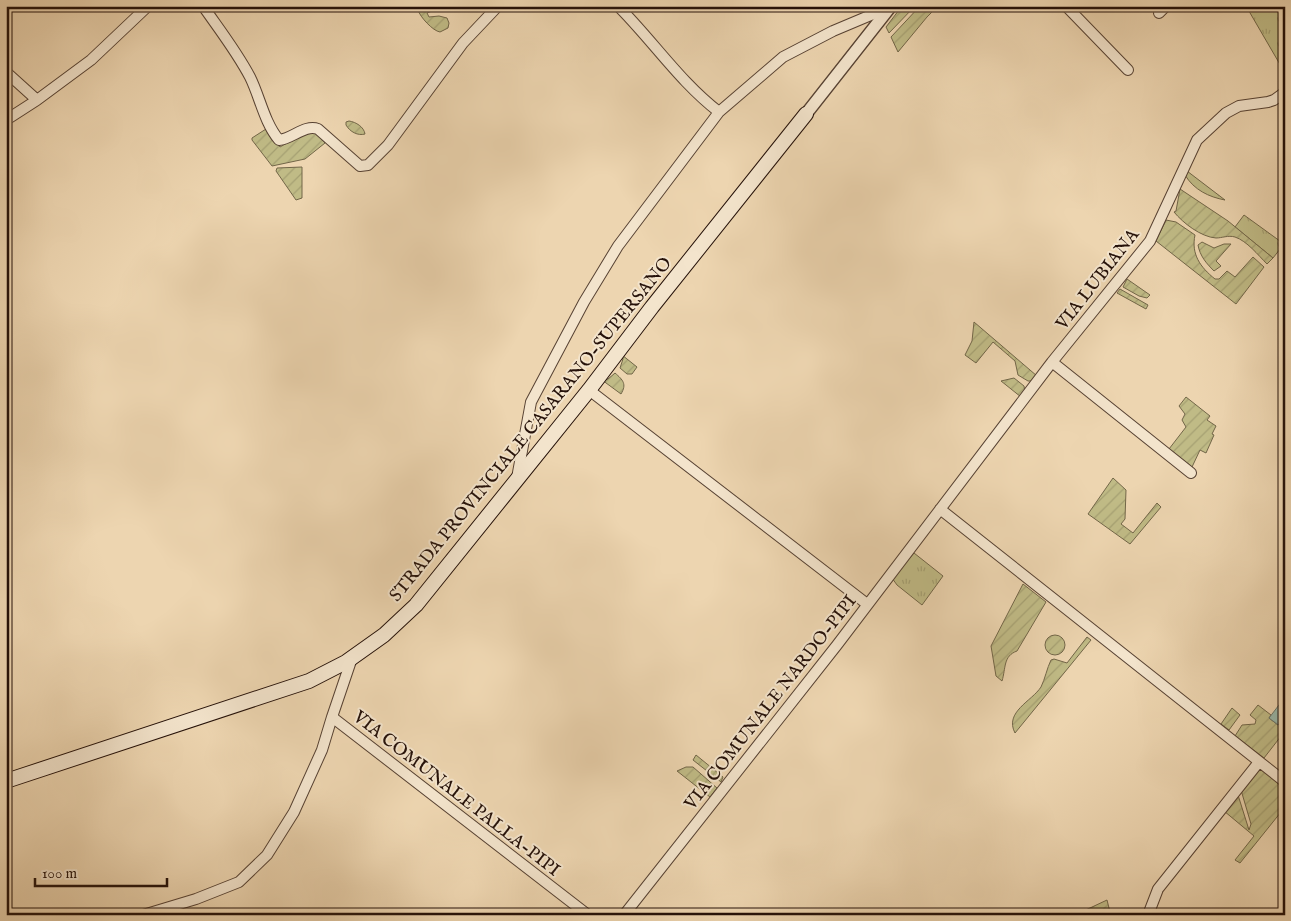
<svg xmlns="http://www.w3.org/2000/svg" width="1291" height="921" font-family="'IM FELL English',serif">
<defs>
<pattern id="grass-tufts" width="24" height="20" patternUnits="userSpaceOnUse" patternTransform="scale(1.25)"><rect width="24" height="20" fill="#c0bb86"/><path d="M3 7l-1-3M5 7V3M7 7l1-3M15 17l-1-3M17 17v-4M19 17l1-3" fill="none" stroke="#a5a072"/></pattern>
<pattern id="garden-furrows" width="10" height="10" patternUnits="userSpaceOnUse" patternTransform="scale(1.25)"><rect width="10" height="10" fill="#c0bb86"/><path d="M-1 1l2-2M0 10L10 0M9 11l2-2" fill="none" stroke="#a5a072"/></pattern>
<pattern id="water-ripples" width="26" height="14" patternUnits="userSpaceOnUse" patternTransform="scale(1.25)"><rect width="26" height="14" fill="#99b9ac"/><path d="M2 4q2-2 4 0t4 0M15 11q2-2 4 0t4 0" fill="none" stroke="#849e93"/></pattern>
</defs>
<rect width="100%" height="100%" fill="#edd5b0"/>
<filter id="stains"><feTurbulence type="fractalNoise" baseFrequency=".004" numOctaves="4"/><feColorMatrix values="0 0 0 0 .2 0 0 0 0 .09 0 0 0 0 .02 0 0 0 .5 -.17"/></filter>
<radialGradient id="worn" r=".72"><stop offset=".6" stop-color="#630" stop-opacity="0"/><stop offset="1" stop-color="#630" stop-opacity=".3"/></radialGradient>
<path fill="url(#grass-tufts)" stroke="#726648" d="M1246,6H1285V73Z
M1187,171L1225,200C1209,197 1194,190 1185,175Z
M1244,215L1284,244L1273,258L1235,227Z
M914,553L943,576L922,605L897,585L892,578Z"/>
<path fill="url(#garden-furrows)" stroke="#726648" d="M421,6L432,7V11L427,13L429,17L439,16L447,18L449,23L448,28L440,32C433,31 420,17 418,10Z
M902,6H915L889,33L886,27Z
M920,6H932L935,9L927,17L898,52L891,37Z
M349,121C356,122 364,127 365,134C358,136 350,132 346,125V122Z
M266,129L280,147L303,134L316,132L325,143L305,159L272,166L252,140V138Z
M302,167V198L296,200L276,171L277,168Z
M1180,189L1228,221L1273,258L1267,264C1258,255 1247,241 1235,237C1228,235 1222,238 1216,238C1201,237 1183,223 1174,212L1176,211Z
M1166,220L1176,222L1195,235C1191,254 1200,267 1215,279H1219L1227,271L1235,277L1253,257L1264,267L1236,304L1156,241Z
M1202,242L1214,248L1224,244H1231L1216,261L1221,266L1214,271C1206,263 1200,256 1198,245Z
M1127,279L1150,295L1147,298L1139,296L1123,287Z
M1120,289L1148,305L1146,309L1117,293Z
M974,322L1037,376L1034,381H1028L1018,375L1015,361L993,342L976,363L965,355L972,341Z
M622,355L637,367L632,374H627L620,368L623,359Z
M615,373C623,380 627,384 621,394L602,380L608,379Z
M1014,378L1024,386L1025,392L1021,397L1001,381Z
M1186,397L1210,416L1207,420L1216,426L1212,434L1214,435L1206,453L1200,450L1192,467L1169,449L1186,427L1182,420L1185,414L1179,406Z
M1113,478L1126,490L1125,519L1121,524L1133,533L1157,503L1161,507L1130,544L1088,514Z
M1023,584L1046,602L1017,651C1003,656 1006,668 1002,681L996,676L991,646Z
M1045 645a10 10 0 1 1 20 0a10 10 0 1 1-20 0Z
M1087,637L1091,640L1015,733C1004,712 1032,701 1041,687C1045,679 1047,668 1051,660L1054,659L1067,663Z
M1258,705L1271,715L1269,718L1278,725L1282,721L1285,723V731L1264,758L1235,736L1242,725L1255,724L1256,720L1250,715Z
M1232,708L1240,715L1229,730L1221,724Z
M696,755L723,777L721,782L693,760Z
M686,767H693L717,788L710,797L677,771Z
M1259,767L1285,786V807L1240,863L1235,860L1254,836L1224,811L1238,795L1249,830L1251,824L1241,790Z
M1107,900L1110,912L1108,915H1075Z"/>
<path fill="url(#water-ripples)" stroke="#6b766b" d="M1282,701L1285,703V718L1278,725L1269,718Z"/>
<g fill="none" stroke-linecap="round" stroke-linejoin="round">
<g stroke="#574233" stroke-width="12">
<path id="minor" d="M203,6C219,29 237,52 250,77C260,97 264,122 279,140C292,139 305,124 318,129L360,166L368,165L388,145L463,43L498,6
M618,6C653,41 680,82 719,112L783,57L833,31L890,7
M1066,6L1128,70
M1159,13L1166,6
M6,72L37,100
M6,120L37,100L91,60L148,6
M1052,362L1191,473
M589,390L867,604
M517,478L531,402L584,302L618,246L719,112
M940,509L1285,782
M352,658L332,717L588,915
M143,915L196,899L239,882L267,855L294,812L322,750L332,717
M624,915L837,645L1052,362L1150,241L1197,140L1226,113L1239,106L1268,102L1274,100L1285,92
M1148,915L1158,889L1259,762"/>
</g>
<g stroke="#574233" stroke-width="14">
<path id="tertiary" d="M806,114L891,6"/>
</g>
<g stroke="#251109" stroke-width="16">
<path id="secondary" d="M6,781L309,681L346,662L384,635L416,605L589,390L652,307L806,114"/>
</g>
<use href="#minor" stroke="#f3e4cc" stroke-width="10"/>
<use href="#tertiary" stroke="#f3e4cc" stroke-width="11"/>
<use href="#secondary" stroke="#f3e4cc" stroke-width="14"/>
</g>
<g text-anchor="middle" stroke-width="4" stroke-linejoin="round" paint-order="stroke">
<g font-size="18" fill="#251109" stroke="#f3e4cc">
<text transform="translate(1097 279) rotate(-52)" y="6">VIA LUBIANA</text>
<text transform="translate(530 429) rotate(-51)" y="6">STRADA PROVINCIALE CASARANO-SUPERSANO</text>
<text transform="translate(770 702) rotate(-52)" y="6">VIA COMUNALE NARDO-PIPI</text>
<text transform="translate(457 793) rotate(38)" y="6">VIA COMUNALE PALLA-PIPI</text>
</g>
</g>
<rect width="1291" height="921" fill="none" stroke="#edd5b0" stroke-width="25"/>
<rect x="8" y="8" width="1276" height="906" fill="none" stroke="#251109" stroke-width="2.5"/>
<rect x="12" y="12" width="1266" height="896" fill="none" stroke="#251109"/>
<path d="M35 878v8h132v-8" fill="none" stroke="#251109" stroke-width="2.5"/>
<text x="42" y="878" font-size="15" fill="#251109" stroke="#f3e4cc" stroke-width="4" paint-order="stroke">100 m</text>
<rect width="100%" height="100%" filter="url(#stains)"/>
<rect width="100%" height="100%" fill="url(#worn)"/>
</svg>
